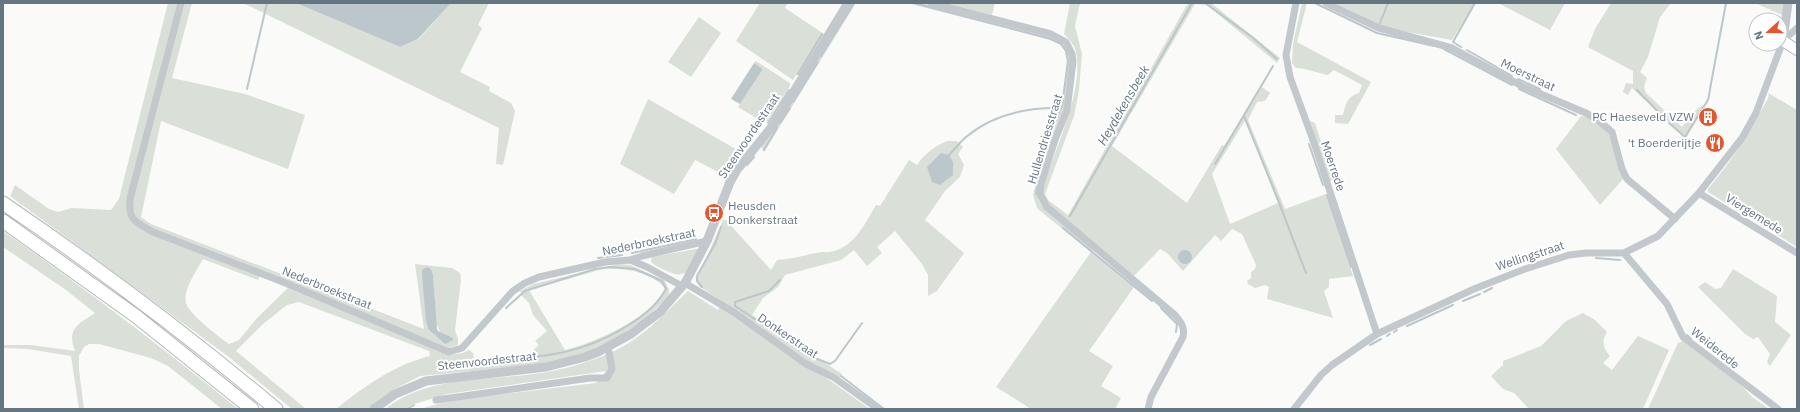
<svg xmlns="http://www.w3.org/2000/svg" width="1800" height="412" font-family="'IBM Plex Sans',sans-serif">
<rect width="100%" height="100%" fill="#fafaf8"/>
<path fill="#dadfd7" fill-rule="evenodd" d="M168,3H192L172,78L245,94L305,115L288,169L161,121L141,217L151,224L424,329L415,264L452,268L460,273L461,280L455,330L458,339V345L449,348L261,272L258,280L203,259C197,270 183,289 186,303C189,314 219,337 229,344L239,340L257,318L288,288L450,355L463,353L469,350L473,353L475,365L533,357L531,352L539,345L535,341L547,331L533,315L529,303L522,296L520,291L533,284L618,264L630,265L664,280L669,289V294L665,300L644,320L622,334L592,350L562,360L535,365L420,376L393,390L368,409H336C365,386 394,365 430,356L429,351L299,302L287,305L263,324L236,351L306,409H292L229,357L10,196L15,185L49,209L58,212L72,208L111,210L119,199ZM603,269C625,268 649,271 665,288C654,317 594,343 565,350L529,290ZM433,275L436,323L445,344L429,330Z
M243,3H296L400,47L419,39L451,3H489L478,25L482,28L460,72L490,87L489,91L511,103L515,111L503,165L496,164L499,128Z
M760,3H788L785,8L824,34L800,75H796L793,80L736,41Z
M852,3H856L764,152L761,146Z
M907,3H923L1046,35C1055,39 1064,42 1068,51C1079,78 1048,170 1039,200L1044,208L1094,249L1091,252L1134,287L1089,351L1113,366L1101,386L1121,398L1115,409H1031L996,387L1091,252L1044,214L1037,208L1033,195L1045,146L1064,93L1067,60L1065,50L1060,44L1047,39Z
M944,3H995L992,15Z
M1070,3H1080L1075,26L1082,54L1079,90L1074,116L1045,194L1048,200L1068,215L1188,3H1211L1280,58L1277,63L1207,5L1195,4L1112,146L1187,203L1222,145L1224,146L1262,87L1270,93L1265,101L1257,102L1248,120L1285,209L1326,194L1353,276L1329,279V287L1324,291L1333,318L1267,299L1269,287L1265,285L1255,288L1248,284L1247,281L1251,278V272L1255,269L1256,265L1242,234L1232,229L1221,241L1215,235L1183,271L1167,253L1160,249L1134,276L1050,207L1043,195V189C1053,152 1087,86 1075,49C1073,43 1068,38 1064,34ZM1246,119L1278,203L1230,224L1212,174Z
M1302,3H1307L1297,42L1371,82L1348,124L1335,123V115H1343C1346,103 1347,97 1359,93L1362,85L1334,70L1328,75C1318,73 1305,68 1296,68L1292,63L1293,44Z
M1335,3H1475L1452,40L1401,31L1380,25Z
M1498,3H1565L1550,30Z
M1611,3H1671L1660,17L1648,57L1640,72L1647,78L1644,87L1646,93L1682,127L1698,108L1707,103L1686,138L1632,88L1628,95L1623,92L1626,83L1633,84V71L1588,47L1595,29Z
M1755,3H1784L1782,15Z
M699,17L721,33L691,77L668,62Z
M756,61L790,83V86L767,122L758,119L738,107L763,69L754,63Z
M1768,93L1797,110V247L1708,192V189C1734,158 1750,132 1769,96Z
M648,99L741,152L726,176L695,160L674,194L620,164Z
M1581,116C1587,116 1590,119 1595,122C1617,135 1617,156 1623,179L1600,205L1556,149Z
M1310,121L1315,123L1333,180L1330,181Z
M947,141H957L963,147L958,154L964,165L960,177L945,191L925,220L964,253L937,291L928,296V275L922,264L895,231L877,247L882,253L867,266L854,250L841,260L785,275L778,287L763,298L752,315L842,374L839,378L830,371L825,377L870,409H420L452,400L596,383L606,371L447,394L411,405L405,409H386C421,377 489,380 534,374C559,371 587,363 610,353C642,339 664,314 688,291L718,310L723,302L699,286L697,279L723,220H726L771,270L777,260C791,259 802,256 816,253C822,251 828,253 834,251C856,245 865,223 876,205L880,206L909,160L917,165C924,154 935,146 947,141Z
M3,231C84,288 162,347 238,409H222L168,366L151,358L99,344H89L84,347L79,356V370L84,409H79L71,356L28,349L3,348V345H31L75,351C66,328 79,324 95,313L66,290L3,247Z
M696,249H700C691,265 689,282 667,271C662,269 655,266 651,262L652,257Z
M1733,269L1777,296L1775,322L1791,335L1770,366L1767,362L1770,354L1758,337L1753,339L1745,334L1698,287L1705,282L1715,289L1721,288Z
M1583,313L1595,320L1607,332C1601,341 1603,348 1610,356L1603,363L1612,370L1638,336L1669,350L1643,409H1529L1514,393L1503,389L1491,376L1503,365V361L1541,346L1566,321Z
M1683,341L1742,386L1752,397L1769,409H1648L1676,347L1678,343Z"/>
<path fill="#bbc7cb" d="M296,3H451L418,39L400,47Z
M754,63L763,69L740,104L731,99Z
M941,153L949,155L953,162V175L940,185L932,182L927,167Z
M1178 257a7 7 0 1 1 14 0a7 7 0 1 1-14 0Z
M427,267L431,269L433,275L437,329L438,331L453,338V340L445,344L429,330L426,321L422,275V270Z"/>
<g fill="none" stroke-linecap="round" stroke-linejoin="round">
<path stroke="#bbc7cb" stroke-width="2" d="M914,3L1051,39L1061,44L1066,51L1068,61L1062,106L1047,139L1036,194
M1205,3L1252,37L1277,59
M1315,3L1377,33L1434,46
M1380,23L1388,3
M1461,47L1453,42L1475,3
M1444,49L1512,85
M1467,50L1512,76
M821,56L854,3
M798,74L822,34
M1518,79L1540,89
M247,89L267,3
M1519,89L1576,115
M1710,89L1726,3
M1637,90L1666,120
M793,102L818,62
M1244,116L1278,200L1306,273
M768,123L789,90
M780,123L790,108
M1669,123L1685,137L1708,100L1710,90
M1309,144L1323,185
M764,150L777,128
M949,155C955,149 960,142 966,137C991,116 1024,108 1056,108
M1215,164L1273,66
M747,165L754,157
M1327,195L1351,267
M1070,216L1192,3
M1063,228L1152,301
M632,253L696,239
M598,258L622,255
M1596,258L1620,260
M780,280L769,291L735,302V306L810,356L830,364L835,361L862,323
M702,287L697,281V276L715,244L721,227
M1484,292L1492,288
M1463,301L1480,294
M1161,308L1177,324L1176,332
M1407,326L1453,305
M1394,332L1397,330
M1687,335L1691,339
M1387,336L1390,334
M1370,345L1381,339
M465,360C526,358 573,360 627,326C642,317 658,304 666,289L662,281L635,269L610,267L595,269L525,291L506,308
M841,376L884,409
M407,409L414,405"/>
<g stroke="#b3babf" stroke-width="12">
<path id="secondary" d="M1783,41L1797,50"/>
</g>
<g stroke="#b4b9bd" stroke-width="15">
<path id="motorway" d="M3,203C97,267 189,336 276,409
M3,221L137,317L252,409"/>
</g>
<path stroke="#c3c8cc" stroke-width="7" d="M181,3L130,199C128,221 136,222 153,232L283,282L449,352L462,348L513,291L525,283L539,277L605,262L630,260L642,256L707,241
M931,3L1051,34L1066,42L1072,54L1073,61L1067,110L1055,140L1041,184L1040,194L1047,207L1175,315C1181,322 1185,327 1183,337L1151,397L1148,409
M1296,3L1286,55L1290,77L1313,140L1377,334
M1326,3L1379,28L1452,48L1522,86L1586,113L1599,121L1612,132L1622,169L1627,179L1675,219
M1699,193L1797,253
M1624,253L1667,304L1683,337L1778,409
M630,260L647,267L682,286
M685,283L735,313L806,364L833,377L878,409
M436,400L590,378H607L612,369L608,347
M1294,409L1321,375L1332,365L1377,334L1474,289L1525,269L1569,255L1586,253H1624L1658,236L1699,193L1742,138L1756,113L1783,41L1797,28"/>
<path stroke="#c3c8cc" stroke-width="9" d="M1783,41L1788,3
M374,409L395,394L426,381L546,367L585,357L598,352L631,334L660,312L685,283L707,241L730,182L737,170L774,124L848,3"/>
<use href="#secondary" stroke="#fff" stroke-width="10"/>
<use href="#motorway" stroke="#fff" stroke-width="13"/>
</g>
<defs>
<g id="building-disc" transform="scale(1)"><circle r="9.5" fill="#e4572e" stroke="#fff"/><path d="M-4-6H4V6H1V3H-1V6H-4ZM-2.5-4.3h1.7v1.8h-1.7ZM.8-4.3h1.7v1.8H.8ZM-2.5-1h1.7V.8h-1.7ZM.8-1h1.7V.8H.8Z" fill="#fff"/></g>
<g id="restaurant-disc" transform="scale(1)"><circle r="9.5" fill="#e4572e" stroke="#fff"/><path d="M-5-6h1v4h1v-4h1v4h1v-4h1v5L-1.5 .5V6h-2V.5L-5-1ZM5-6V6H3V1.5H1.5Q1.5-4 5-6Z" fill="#fff"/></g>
<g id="bus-disc" transform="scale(1)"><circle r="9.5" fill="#e4572e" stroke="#fff"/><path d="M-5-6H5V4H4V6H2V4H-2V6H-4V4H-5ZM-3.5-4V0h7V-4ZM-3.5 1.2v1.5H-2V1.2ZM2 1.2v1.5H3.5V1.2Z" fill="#fff"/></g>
</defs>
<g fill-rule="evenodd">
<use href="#building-disc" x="1708" y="117"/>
<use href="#restaurant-disc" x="1715" y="143"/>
<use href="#bus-disc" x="714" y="213"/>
</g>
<g text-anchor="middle" stroke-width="4" stroke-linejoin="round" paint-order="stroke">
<g font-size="12" fill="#657683" stroke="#fff">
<text transform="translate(1528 75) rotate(26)" y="4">Moerstraat</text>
<text transform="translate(749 136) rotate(-56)" y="4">Steenvoordestraat</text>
<text transform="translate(1045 139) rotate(-73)" y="4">Hullendriesstraat</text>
<text transform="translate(1333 166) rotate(71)" y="4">Moerrede</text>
<text transform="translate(1754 214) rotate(32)" y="4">Viergemede</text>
<text transform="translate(649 242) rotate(-12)" y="4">Nederbroekstraat</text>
<text transform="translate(1530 256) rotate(-18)" y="4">Wellingstraat</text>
<text transform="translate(327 288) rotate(22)" y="4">Nederbroekstraat</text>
<text transform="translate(788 336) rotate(34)" y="4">Donkerstraat</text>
<text transform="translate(1715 348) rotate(39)" y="4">Weiderede</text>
<text transform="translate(487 361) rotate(-6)" y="4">Steenvoordestraat</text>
</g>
<g font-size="12" fill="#657683" stroke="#fff" text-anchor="end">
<text x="1694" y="121">PC Haeseveld VZW</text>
<text x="1701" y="147">'t Boerderijtje</text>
<text x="728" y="210" text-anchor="start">Heusden<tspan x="728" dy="14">Donkerstraat</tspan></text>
</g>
<g font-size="13" font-style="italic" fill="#60757c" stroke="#fff">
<text transform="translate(1123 105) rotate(-60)" y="5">Heydekensbeek</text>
</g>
</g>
<rect width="1800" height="412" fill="none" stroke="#657683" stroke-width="8"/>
<g transform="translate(1768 32) rotate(249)"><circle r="19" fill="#ffffff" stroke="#c1c8cd"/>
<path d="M0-3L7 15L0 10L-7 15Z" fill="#e4572e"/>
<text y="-6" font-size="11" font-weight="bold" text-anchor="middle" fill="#657683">N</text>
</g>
</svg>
